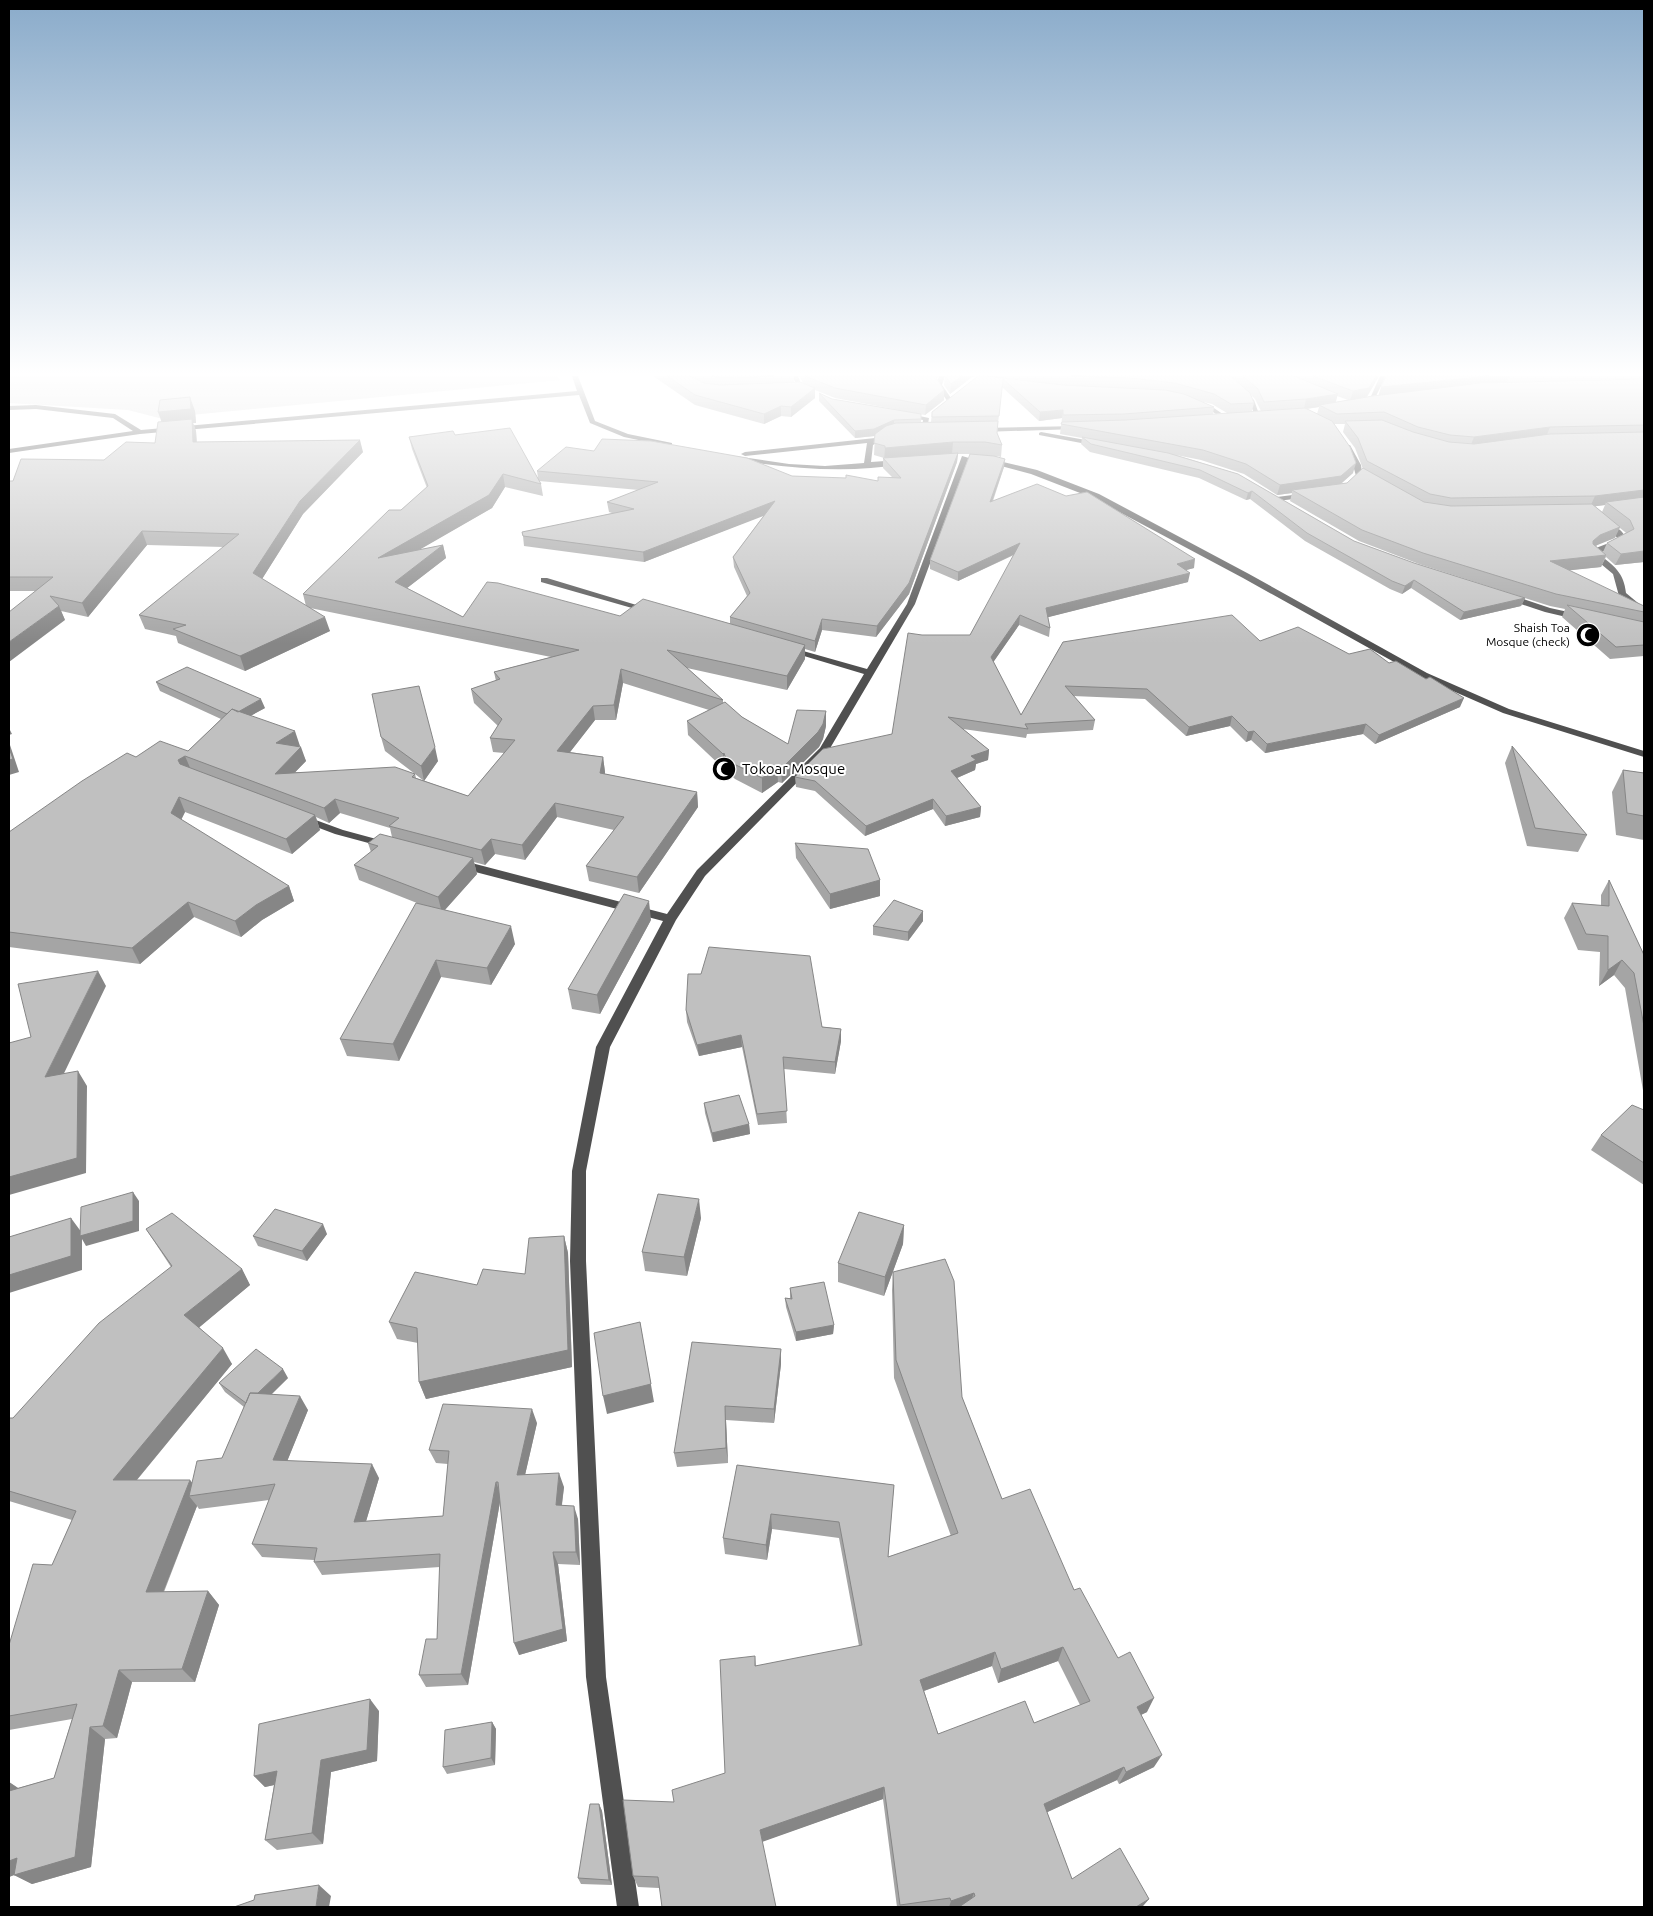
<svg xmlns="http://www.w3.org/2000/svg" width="1653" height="1916" font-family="Ubuntu,sans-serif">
<rect width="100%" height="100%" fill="#fff"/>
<path fill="#d7d7d7" d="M9,376H557L560,380L159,418L128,410L9,403Z"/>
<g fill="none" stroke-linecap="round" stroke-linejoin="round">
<path fill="#505050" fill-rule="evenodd" d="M572,376H578L595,421L628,434L672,443V447L624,437L590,423L579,395L140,434L9,453V449L133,431L113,418L36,409L9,410V406L36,405L115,414L141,430L577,391Z
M792,376H798L803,389H799Z
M939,376H945L942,385L953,401L952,402H948L936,385Z
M1222,376H1228L1254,400L1260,417H1256L1249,402Z
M1380,376H1386L1373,402L1368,403Z
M1198,402L1211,406L1230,419L1225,420L1207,408L1196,405V403Z
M905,413L929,418L927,430L922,429L923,420L903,416L902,415Z
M1079,426L1080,427L1077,429L982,432L979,430L982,428Z
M887,432L889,433V435L873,445L871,462L899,460L903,462L902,464C846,474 790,468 735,460L731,458L735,456L789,464L825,466L864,463L867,443L745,456L741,454L745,452L875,438Z
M1041,432L1097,442L1101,444L1097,446L1039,435V433Z
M1344,445H1350L1361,465L1362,473L1375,479V483H1369L1356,476L1353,465L1343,447Z
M962,456L969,458L915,604L829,750L705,876L676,920L610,1047L586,1171V1261L606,1677L639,1907H617L586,1677L570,1261L572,1171L596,1047L663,921L456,867L454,864L460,860L667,914L697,870L820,748L864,674L784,650L789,647L867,669L907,604Z
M986,458L1037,470L1099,494L1249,574L1427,673L1509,709L1644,751V757L1503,713L1421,677L1243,578L1093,498L1031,474L986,462Z
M1308,493L1312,495L1311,497L1277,501L1273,499L1277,497Z
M1602,522C1612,522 1624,531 1627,540L1598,554C1614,565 1624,573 1626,593L1644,608V615L1619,596L1613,574L1589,554L1596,548L1619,539L1602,526Z
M541,578H547L653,610L649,613L646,612L541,582Z
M1506,593L1550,608L1582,615L1583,617L1579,620L1545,612L1503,598V594Z
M302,815L343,830L391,843L393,845L387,848L335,834L298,820L296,818Z"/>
</g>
<path fill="#a5a5a5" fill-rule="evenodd" d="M653,376H794V382L804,384L799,376H938L937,379L944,400L925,415L835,398L815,390V398L791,417L781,416L764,424L695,405Z
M945,376H976L972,377L950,394L944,385Z
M978,376H1379L1367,397L1379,395L1386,376H1644V562L1615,565L1606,557L1601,567L1569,570L1644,612V656L1610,659L1562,617L1565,609L1550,606L1419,564L1359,541L1290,501L1292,493L1277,495L1244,474L1201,460L1176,455L1238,474L1354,541L1414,563L1525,598L1521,606L1460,620L1411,588L1402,594L1390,589L1305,541L1250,499L1246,500L1199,478L1090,452L1081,444L1082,438L1060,434L1062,418L1039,421L1002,387L997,433L1002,445L1001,457L997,456L1004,467L993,501L1194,568L1186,570L1188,582L1048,617L1050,628L1049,637L1019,625L993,662L1021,715L1063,642L1260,641L1349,654L1389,663L1460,707L1375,744L1363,734L1265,753L1251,740L1246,742L1230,726L1186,736L1145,699L1073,696L1095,720L1093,730L1027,734L1026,738L963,729L989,750L988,760L976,764L975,770L957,778L981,807L980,817L945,826L933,809L865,836L815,791L796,787L795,777L892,734L922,635H970L1014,555L958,581L930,569V560L970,454H958L957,462L909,594L876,637L822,630L815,652L805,649V659L787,690L687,668L723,700V703L742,717L788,744L826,726L823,739L819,747L782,783L778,782L762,793L735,779L726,770L725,767L724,769L688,735L687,721L709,710L623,683L616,720H595L570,752L603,757L605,772V774L697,792L698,807L639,893L589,881L586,866L614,830L557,817L525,860L495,854L485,865L474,862L477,874L445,910L515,944L491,985L441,977L399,1061L347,1056L340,1039L422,905L359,880L354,865L371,852L368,843L392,837L390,828L340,813L329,823L316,817L320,830L292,854L185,812L181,820L289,886L294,901L262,920L241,937L194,917L140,964L9,947V832L136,757L188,751L221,719L160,691L156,682L265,708L250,716L300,746H299L306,761L295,772L415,774L385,751L381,737L438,761L424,781L415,774L416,778L468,796L504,753L493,752L490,738L498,726L474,703L471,689L496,681L494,672L551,657L310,608L330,631L245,671L178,643L176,636L145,629L139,615L224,547L147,545L88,617L61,611L65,620L35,591H9V481H13L104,460L155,443L162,421L195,411L196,423H193L196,431L197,442L363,452L303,514L262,579L306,606L303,594L427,488L412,449L409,437L455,435L538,478L537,471L792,476L878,481L892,477L883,468V458H884L874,455L875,436L855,438L819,401V393L832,399L921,414V423L931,422L932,412ZM1250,394L1255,399L1261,411H1252L1254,403ZM1337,396L1348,400L1336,402ZM1199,401L1212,404L1227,413L1213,414L1214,407ZM1319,407L1317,414L1307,409ZM1334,424H1345L1343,432L1355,448L1363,469L1347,483L1341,484L1353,473ZM539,481L639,490L607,502L609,512L612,513L523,536L524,546L644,562L764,515L733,557L734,567L747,596L730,617V624L463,617L407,588L446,558L443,545L418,550L492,508L505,487L543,496L541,484ZM1605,505L1602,512L1595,506ZM1620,528L1625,532L1626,533L1607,543L1603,552L1596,546Z
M1512,746L1587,835L1578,852L1527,846L1505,763Z
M1623,770L1644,773V840L1616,835L1612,792Z
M795,843L880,880V896L830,909L796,858Z
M1609,880L1644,955V1096L1625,988L1614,975L1599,986L1600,952L1578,950L1564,918L1572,903L1601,906V895Z
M923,911V921L908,941L873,935V926Z
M651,920L600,1014L572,1009L568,989Z
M686,1010L841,1029V1041L835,1074L784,1069L787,1123L758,1125L742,1047L699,1056L687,1022Z
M704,1103L749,1124L750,1134L713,1142L705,1113Z
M1644,1110V1185L1591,1150L1601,1135Z
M701,1218L687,1276L645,1271L642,1252Z
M904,1225L903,1244L884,1296L838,1282V1263Z
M146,1229L242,1269L250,1285L199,1327L232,1364L137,1480L192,1483L222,1458L244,1407L225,1392L219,1383L288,1378L272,1394L308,1410L287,1461L379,1478L366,1521L443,1516L448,1464L436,1463L429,1450L537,1423L525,1475L564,1487L562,1505L578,1519L580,1565L558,1564L567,1641L519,1655L500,1502L468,1685L426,1687L419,1675L437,1639L440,1567L322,1575L314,1562V1560L262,1557L252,1544L269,1500L199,1509L197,1506L164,1592L208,1591L219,1605L195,1682H132L117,1738L105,1739L91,1867L32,1884L14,1875L9,1877V1782L18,1788L54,1778L72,1719L9,1730V1645L52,1565L72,1520L9,1501V1418H13L171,1267Z
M327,1234L307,1261L258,1246L253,1236Z
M564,1236L568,1253L572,1367L426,1399L419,1382L418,1343L397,1339L389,1322L477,1285L525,1274Z
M893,1272L962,1397L1002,1499L1074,1590L1147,1712L1141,1715L1154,1767L1119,1784L1117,1780L1047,1812L1072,1879L1149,1899L1142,1907H897L883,1799L763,1841L659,1888L638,1887L633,1876L674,1802L725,1773L755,1656L756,1666L859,1646L839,1538L772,1529L767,1560L725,1554L723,1538L737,1465L894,1485L888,1557L951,1536L894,1378L892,1290ZM1058,1661L1080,1705L1034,1723L938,1734L924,1691L992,1666L998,1683Z
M790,1288L834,1325L833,1334L796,1341L786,1307L785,1298H790Z
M781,1349V1364L774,1423L726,1420L728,1463L677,1467L674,1453Z
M379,1711L377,1761L331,1772L323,1844L277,1850L265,1840L274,1785L265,1787L254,1776Z
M492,1722L496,1729L495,1765L447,1774L443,1767Z
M599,1804L602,1811L612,1885L581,1884L578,1878Z"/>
<path fill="#868686" d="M962,376H976L972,377L950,394L951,384Z
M1376,376H1379L1366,398L1350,401L1353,391Z
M1489,376H1510L1507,383L1378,397L1381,387Z
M815,388V398L791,417V407Z
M944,390V400L925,415L926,405Z
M1338,394L1335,404L1319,405V407L1304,409L1306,399Z
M190,397L195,411L196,423H193L196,431L197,454L163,426L158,412Z
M781,406V416L764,424V414Z
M1063,410L1062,418L1039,421L1040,412Z
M894,420V427L874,436L855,438V431Z
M1550,427L1546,437L1470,447L1474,437Z
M360,440L363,452L303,514L257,587L253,573L300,501Z
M953,442L952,454L884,460L885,448Z
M958,453L957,462L909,594L876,637L877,626Z
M1005,459L1004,467L989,510L990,502Z
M1356,463L1353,473L1338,486L1292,490V493L1277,495L1280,485Z
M503,474L505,487L492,508L381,572L378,558Z
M1644,490V501L1606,502L1605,505L1590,507L1595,496Z
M1252,491L1250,499L1246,500L1248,493Z
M775,501L776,511L644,562L643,552Z
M1620,527L1615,538L1595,546L1588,553L1593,541L1600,535Z
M142,531L147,545L88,617L82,603Z
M1020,543L1019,552L958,581V572Z
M443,545L446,558L398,595L395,582Z
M1644,551V562L1615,565L1621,554Z
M1606,555L1601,567L1545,573L1550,561Z
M1195,559L1194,568L1175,573L1177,564Z
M1190,573L1188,582L1045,618L1046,608Z
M1414,580L1411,588L1402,594L1405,586Z
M1525,598L1521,606L1460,620L1464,612Z
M59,606L65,620L9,662V642Z
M1020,615L1019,625L990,667L991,657Z
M325,617L330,631L245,671L240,656Z
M822,619V630L815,652V641Z
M805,645V659L787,690V676Z
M621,669L623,683L616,720L614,705Z
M1464,698L1460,707L1375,744L1379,735Z
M261,699L265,708L234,725L231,716Z
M593,706L595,720L560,765L557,751Z
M826,711V726L823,739L819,747L782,783L781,769Z
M1232,716L1230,726L1186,736L1189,727Z
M1366,724L1363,734L1265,753L1267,744Z
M9,728L12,734L9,735Z
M295,731L300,746L281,758L276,743Z
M1254,731L1251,740L1246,742L1248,732Z
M9,742L19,772L9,775Z
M301,747L306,761L280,788L275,774Z
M435,747L438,761L424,781L421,766Z
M989,750L988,760L976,764L975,770L950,781L951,771L971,756Z
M724,753L725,767L724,769L723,754Z
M185,756L191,770L184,774L178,760Z
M603,757L605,772L602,788L600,773Z
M777,768L778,782L762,793V778Z
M697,792L698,807L639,893L637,877Z
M179,797L185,812L177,828L171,813Z
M335,799L340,813L329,823L324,808Z
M933,799V809L865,836L866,826Z
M555,803L557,817L525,860L522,845Z
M981,807L980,817L945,826L946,816Z
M315,815L320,830L292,854L286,839Z
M491,839L495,854L485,865L481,850Z
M473,858L477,874L442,913L438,897Z
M880,880V896L830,909V894Z
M289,886L294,901L262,920L241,937L235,921L256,905Z
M649,901L651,920L600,1014L597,995Z
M188,902L194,917L140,964L132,948Z
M923,911V921L908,941V932Z
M511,926L515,944L491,985L487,968Z
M436,960L441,977L399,1061L393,1044Z
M1622,960L1614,975L1599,986L1608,970Z
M98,971L106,986L55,1092L45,1077Z
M841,1029V1041L835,1074V1062Z
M741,1035L742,1047L699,1056L697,1045Z
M78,1071L87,1086L86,1173L9,1195V1177Z
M749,1124L750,1134L713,1142L712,1133Z
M133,1192L139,1201V1231L86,1246L82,1239V1270L9,1293V1275L71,1218L82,1233Z
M699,1199L701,1218L687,1276L684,1257Z
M323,1224L327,1234L307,1261L302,1251Z
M904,1225L903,1244L884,1296L885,1277Z
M564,1236L568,1253L572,1367L426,1399L419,1382Z
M242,1269L250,1285L195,1331L184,1315Z
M640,1322L654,1402L607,1414L603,1396Z
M834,1325L833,1334L796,1341V1332Z
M223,1348L232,1364L125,1494L113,1480Z
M781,1349V1364L774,1423V1409Z
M283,1369L288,1378L252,1413L247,1404Z
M300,1396L308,1410L282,1474L273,1460Z
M725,1406L726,1420L728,1463L726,1448Z
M532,1409L537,1423L522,1488L517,1475Z
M372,1464L379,1478L362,1535L354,1522Z
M559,1473L564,1487L560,1518L556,1505Z
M190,1480L201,1494L189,1496L197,1506L158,1605L146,1592Z
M496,1482L501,1496L468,1685L461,1674Z
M574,1506L578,1519L580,1565L576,1552Z
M771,1514L772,1529L767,1560L766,1545Z
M553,1552L558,1564L567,1641L519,1655L514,1643Z
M208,1591L219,1605L195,1682L182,1669Z
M1063,1647L1058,1661L998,1683L1001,1669Z
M995,1652L992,1666L918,1693L920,1680Z
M119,1670L132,1682L117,1738L103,1726Z
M1154,1698L1147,1712L1130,1720L1137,1707Z
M370,1699L379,1711L377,1761L331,1772L323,1844L312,1833L321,1760Z
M492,1722L496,1729L495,1765L491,1758Z
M90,1727L105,1739L91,1867L32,1884L14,1875Z
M1162,1755L1154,1767L1119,1784L1126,1772Z
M1124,1767L1117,1780L1039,1816L1044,1804Z
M277,1771L288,1782L265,1787L254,1776Z
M9,1782L21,1790L9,1796Z
M884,1787L883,1799L762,1842L760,1830Z
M599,1804L602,1811L612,1885L609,1880Z
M17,1858L34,1867L9,1877V1861Z
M319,1885L331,1896L329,1907H316Z
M974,1893L970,1903L958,1907H949L951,1901Z
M1149,1899L1142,1907H1136Z"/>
<path fill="#c0c0c0" stroke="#868686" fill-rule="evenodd" d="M667,376H690L704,383L720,385L800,382L815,388L791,407L781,406L764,414L695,395Z
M712,376H774L736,378L717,377Z
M805,376H935L944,390L926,405L835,388Z
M945,376H962L951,384Z
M978,376H986L1063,385L1165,390L1184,394L1214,407L1124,414L1063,415V410L1040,412L1003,379L999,416L932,417V412Z
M1071,376H1231L1250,393L1254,403L1231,404L1214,394L1175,383L1130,378Z
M1243,376H1294L1338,394L1306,399L1264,402L1258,389Z
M1313,376H1376L1369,388L1353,391Z
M1386,376H1489L1381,387Z
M1644,379V425L1550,427L1474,437L1450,435L1418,427L1384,412L1337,414L1319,405L1373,396L1480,383Z
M819,393L832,399L921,414V419L894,420L874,429L855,431Z
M190,397L191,409L158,412L160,400Z
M1305,408L1332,421L1350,447L1356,463L1341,476L1280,485L1246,464L1203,450L1061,424L1062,422L1125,420Z
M192,419L193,442L360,440L300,501L253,573L325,617L240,656L173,629L186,625L139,615L239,534L142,531L82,603L50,596L59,606L9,642V612L53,577H9V481H13L21,459L104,460L126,442L155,443L158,422Z
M1382,420L1413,432L1449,442L1474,444L1550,434L1644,432V490L1595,496L1451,498L1430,494L1367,461L1358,438L1345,421Z
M998,421L997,433L1002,445L985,442H953L885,448V446L874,443L875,434L886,426L896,423Z
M510,428L541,484L503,474L489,495L378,558L443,545L395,582L463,617L487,582L498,583L620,616L643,599L805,645L787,676L667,650L723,700L621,669L614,705L593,706L557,751L603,757L600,773L697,792L637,877L586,866L624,817L555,803L522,845L491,839L481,850L389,826L399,818L335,799L324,808L185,756L178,760L180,764L315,815L286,839L179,797L171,813L289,886L256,905L235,921L188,902L132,948L9,932V832L82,781L127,753L136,757L160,741L188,751L232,709L295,731L276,743L301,747L275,774L395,767L415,774L412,777L468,796L515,740L490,738L502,719L471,689L500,679L494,672L579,650L303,594L389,510H401L428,486L409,437L453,431L455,435Z
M1082,437L1168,453L1238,474L1354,541L1414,563L1525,598L1464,612L1414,580L1405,586L1392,581L1307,533L1252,491L1248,493L1200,470L1091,444Z
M602,439L651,441L747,458L792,476L846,478V475L878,481V477L901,478L883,458L958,453L909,583L877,626L822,619L815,641L730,617L750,593L733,557L775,501L643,552L523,536L522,532L634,509L607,502L658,482L537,471L566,447L594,451Z
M970,454L994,456L1005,459L990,502L1037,484L1066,496L1087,492L1195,559L1177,564L1190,573L1046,608L1050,628L1020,615L991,657L1021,715L1063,642L1232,615L1260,641L1298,627L1349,654L1370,649L1389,663L1396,661L1426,679L1430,677L1464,698L1379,735L1366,724L1267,744L1254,731L1248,732L1232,716L1189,727L1147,689L1065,686L1095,720L1025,724L1028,729L948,717L989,750L971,756L976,760L951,771L981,807L946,816L933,799L866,826L815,781L795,777L823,749L892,734L908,633L922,635H970L1020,543L958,572L930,560Z
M1363,468L1424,502L1451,506L1592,504L1620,527L1600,535L1593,541V544L1606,555L1550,561L1644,606V612L1556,594L1423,553L1362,530L1292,490L1347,483Z
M1644,497V551L1621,554L1607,543L1634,529L1630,520L1606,502Z
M1567,605L1644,622V645L1616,647Z
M187,667L261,699L238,712L232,709L227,714L156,682Z
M419,686L435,747L421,766L381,737L372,694Z
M725,702L742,717L788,744L797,710L826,711L823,724L818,732L781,769L777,768L762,778L734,764L725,756L724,753L723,754L687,721Z
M1512,746L1587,835L1535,828Z
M9,748L13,759L9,760Z
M1623,770L1644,773V816L1627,813Z
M380,834L473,858L438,897L354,865L378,846L368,843Z
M795,843L868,849L880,880L830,894Z
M1609,880L1644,955V1026L1634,973L1622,960L1608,970V936L1586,934L1572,903L1609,906Z
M624,894L649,901L597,995L568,989Z
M894,900L923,911L908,932L873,926Z
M416,903L511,926L487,968L436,960L393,1044L340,1039Z
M709,947L810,956L822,1027L841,1029L835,1062L783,1057L787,1111L757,1114L741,1035L697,1045L686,1010L688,974H701Z
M98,971L45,1077L78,1071L77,1158L9,1177V1043L31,1037L18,984Z
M739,1095L749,1124L712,1133L704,1103Z
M1632,1105L1644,1110V1163L1601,1135Z
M133,1192V1221L80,1236L81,1207Z
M658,1194L699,1199L684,1257L642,1252Z
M275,1209L323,1224L302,1251L253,1236Z
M859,1212L904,1225L885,1277L838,1263Z
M172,1213L242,1269L184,1315L223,1348L113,1480H190L146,1592L208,1591L182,1669L119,1670L103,1726L90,1727L75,1857L14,1875L17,1858L9,1861V1791L54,1778L77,1704L9,1716V1645L33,1564L52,1565L76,1511L9,1491V1418H13L99,1323L172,1266L146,1229Z
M71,1218V1256L9,1275V1237Z
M564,1236L568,1350L419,1382L417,1328L389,1322L415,1272L477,1285L483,1269L525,1274L529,1238Z
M945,1259L954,1281L962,1397L1002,1499L1030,1489L1074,1590L1080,1588L1118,1658L1130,1652L1154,1698L1137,1707L1162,1755L1126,1772L1124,1767L1044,1804L1072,1879L1120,1848L1149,1899L1136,1907H959L975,1896L974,1893L951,1901L950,1898L900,1905L884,1787L760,1830L776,1907H662L658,1877L633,1876L623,1800L674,1802L672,1790L725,1773L720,1660L755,1656V1666L862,1645L839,1522L771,1514L766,1545L723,1538L737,1465L894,1485L888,1557L958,1533L896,1360L893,1272ZM1063,1647L1090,1701L1034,1723L1025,1701L938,1734L920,1680L995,1652L1001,1669Z
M824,1282L834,1325L796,1332L785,1298L792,1299L790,1288Z
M640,1322L651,1384L603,1396L594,1333Z
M692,1342L781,1349L774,1409L725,1406L726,1448L674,1453Z
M256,1349L283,1369L258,1393H250L246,1403L219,1383Z
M250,1393L300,1396L273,1460L372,1464L354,1522L443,1516L449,1451L429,1450L443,1404L532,1409L517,1475L559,1473L556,1505L574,1506L576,1552H553L563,1629L514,1643L498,1482H496L461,1674L419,1675L426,1639H437L440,1554L314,1562L317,1548L252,1544L275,1484L189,1496L197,1461L222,1458Z
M370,1699L367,1750L321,1760L312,1833L265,1840L277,1771L254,1776L259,1724Z
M492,1722L491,1758L443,1767L445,1730Z
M590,1804H599L609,1880L578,1878Z
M319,1885L316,1907H234L254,1900L255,1895Z"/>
<linearGradient id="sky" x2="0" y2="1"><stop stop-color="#8aabca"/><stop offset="0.58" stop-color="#fff"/><stop offset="1" stop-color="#fff" stop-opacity="0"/></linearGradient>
<rect width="1653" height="644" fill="url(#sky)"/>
<defs>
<g id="mosque-disc" transform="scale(1.25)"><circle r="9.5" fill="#000" stroke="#fff"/><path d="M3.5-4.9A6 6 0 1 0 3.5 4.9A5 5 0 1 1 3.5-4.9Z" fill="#fff"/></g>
</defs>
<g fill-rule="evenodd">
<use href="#mosque-disc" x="1588" y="635"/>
<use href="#mosque-disc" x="724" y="769"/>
</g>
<g text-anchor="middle" stroke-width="4" stroke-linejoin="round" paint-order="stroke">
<g font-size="12" fill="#000" stroke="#fff" text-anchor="end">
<text x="1570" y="632">Shaish Toa<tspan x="1570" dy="14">Mosque (check)</tspan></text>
</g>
<g font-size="15" fill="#000" stroke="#fff" text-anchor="start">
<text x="742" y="774">Tokoar Mosque</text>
</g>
</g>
<rect width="1653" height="1916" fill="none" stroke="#000000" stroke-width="20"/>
</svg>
